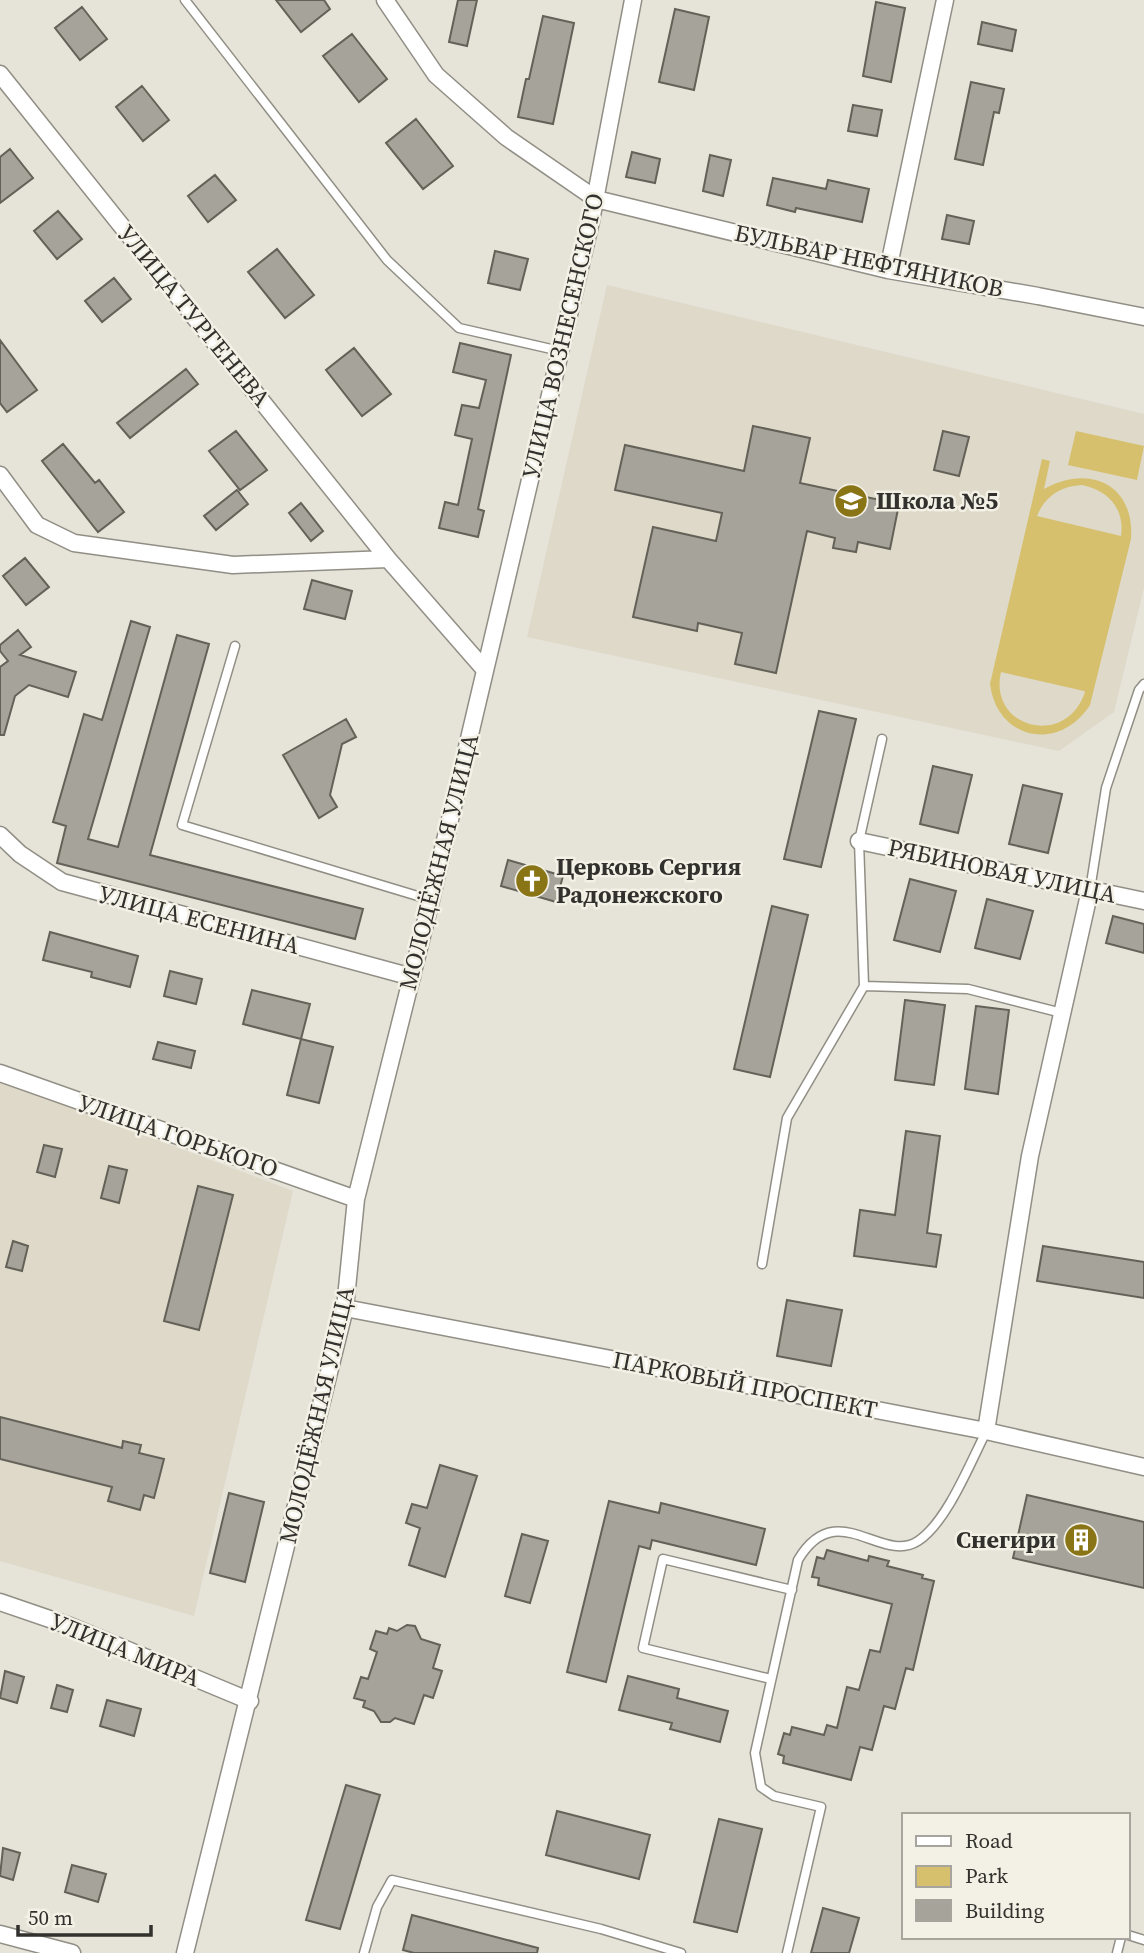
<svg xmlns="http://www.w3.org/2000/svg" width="1144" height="1953" font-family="'Source Serif 4',serif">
<rect width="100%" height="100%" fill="#e6e3d9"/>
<path fill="#ded9c8" d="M607,285L1144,414V588L1114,712L1059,751L527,637Z
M0,1083L32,1090L96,1117L293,1191L194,1616L0,1561Z"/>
<path fill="#d6c06e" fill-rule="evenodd" d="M1076,431L1144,446L1137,480L1068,465Z
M1042,459L1050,461L1044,489C1088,464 1135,483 1131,539L1090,705C1059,753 997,740 990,684ZM1082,485C1108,490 1125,509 1121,536L1037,516C1045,496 1061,486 1082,485ZM1001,672L1084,691L1085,692C1066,749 988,728 1001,672Z"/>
<path fill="#a6a49a" stroke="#636158" stroke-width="2" d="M276,0H324L330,9L301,32Z
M458,0H477L467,46L449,42Z
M876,2L905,8L891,82L863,76Z
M82,7L107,39L80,60L55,28Z
M675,9L709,17L694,90L659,82Z
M543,16L574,23L553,124L518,117L526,79H529Z
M982,22L1016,30L1012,51L978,44Z
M352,34L387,79L359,102L323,56Z
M971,82L1004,89L999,113L994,112L983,165L955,159Z
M142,86L169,120L143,141L116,107Z
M853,105L882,110L877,136L848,131Z
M416,119L453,166L423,189L386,143Z
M10,149L33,178L0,203V157Z
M632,152L660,159L655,183L626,177Z
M710,155L731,160L723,196L703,191Z
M215,175L236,200L208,222L188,196Z
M773,178L826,189L828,180L869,189L862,222L796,208L795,212L767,205Z
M58,211L82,239L57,259L34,231Z
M947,215L974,221L969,244L942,239Z
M277,249L314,295L285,318L248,272Z
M495,251L528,259L520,290L488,283Z
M114,278L131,299L102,322L85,301Z
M0,340L37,390L7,412L0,403Z
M460,343L511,355L478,509L484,511L478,537L439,528L445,502L458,505L472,439L455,435L462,405L479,408L486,380L453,372Z
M354,348L391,394L362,416L326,370Z
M186,369L198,384L130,438L117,423Z
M753,426L810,438L800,483L899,504L890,549L858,542L856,552L833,548L835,538L807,531L776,673L735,664L742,633L698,623L697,631L633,617L653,527L716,541L722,513L615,490L625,445L744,471Z
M236,431L267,470L240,490L209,451Z
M943,431L969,437L959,476L934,470Z
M63,444L95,483L99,480L124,512L98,532L42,461Z
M237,490L248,504L216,530L204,516Z
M301,503L323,531L311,541L289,513Z
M25,558L49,587L26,605L3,576Z
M312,580L352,591L345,619L304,609Z
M131,621L150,627L88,839L118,847L177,635L209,644L150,855L363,909L355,939L57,863L66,826L53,822L84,714L102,720Z
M18,630L31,647L20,655L76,672L68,697L29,685L15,696L4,735H0V667L8,661L0,651V645Z
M819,711L856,719L821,867L784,859Z
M346,719L356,737L342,744L330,795L337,807L319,818L283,755Z
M933,766L972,775L958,833L920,824Z
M1023,785L1062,794L1048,853L1009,844Z
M508,860L563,876L556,902L501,886Z
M910,879L956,891L940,952L894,940Z
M987,899L1033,911L1020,959L975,948Z
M772,906L808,915L770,1077L734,1069Z
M1113,916L1144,924V953L1106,943Z
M50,932L138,956L130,987L91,977L92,972L43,960Z
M170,971L202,979L196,1004L164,996Z
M252,990L310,1004L301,1039L243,1024Z
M905,1000L945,1005L934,1085L895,1080Z
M976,1006L1009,1010L998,1094L965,1089Z
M301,1039L333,1047L319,1103L287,1095Z
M158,1042L195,1051L191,1068L153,1059Z
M906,1131L940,1136L927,1233L941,1235L936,1267L854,1256L860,1210L895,1215Z
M44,1145L62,1149L55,1177L37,1172Z
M109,1166L127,1170L119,1203L101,1198Z
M198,1186L233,1195L199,1330L164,1321Z
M13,1241L28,1246L22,1271L6,1267Z
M1043,1246L1144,1262V1298L1037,1281Z
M787,1300L842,1310L831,1366L777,1356Z
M0,1417L122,1448L123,1441L141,1445L139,1453L164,1459L154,1498L144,1495L140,1510L126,1506L108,1501L112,1487L0,1459Z
M440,1465L477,1476L445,1577L409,1565L420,1528L406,1523L412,1504L427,1508Z
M229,1493L264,1502L245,1582L210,1573Z
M1027,1495L1144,1522V1588L1013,1558Z
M609,1501L659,1513L661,1503L765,1529L756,1565L652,1540L650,1549L639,1546L606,1682L567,1672Z
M522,1534L548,1541L530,1603L505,1596Z
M827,1550L868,1561L869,1556L889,1561L887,1566L923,1575L922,1578L934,1581L913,1670L906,1668L895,1709L884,1706L872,1750L860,1747L851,1780L783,1763L784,1756L778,1754L784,1733L790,1735L792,1727L824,1735L827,1725L837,1728L847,1687L859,1690L870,1650L880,1652L892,1604L818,1585L819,1578L812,1577L817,1557L824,1559Z
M407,1625L415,1626L421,1639L440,1645L433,1668L442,1671L433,1698L424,1695L414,1724L395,1718L390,1722H381L374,1711L363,1707L365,1701L354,1698L361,1677L368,1679L377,1652L370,1649L376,1631L387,1634L389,1628L397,1631Z
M5,1671L24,1677L17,1703L0,1698Z
M628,1676L679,1689L677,1698L728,1711L720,1742L670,1729L672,1723L619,1710Z
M57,1685L73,1690L67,1712L51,1708Z
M107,1700L141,1709L134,1736L100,1726Z
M346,1785L380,1795L340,1929L306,1920Z
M557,1811L650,1835L639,1879L546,1855Z
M719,1819L762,1829L737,1932L694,1922Z
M3,1848L20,1853L13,1880L0,1876Z
M72,1865L106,1874L98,1902L65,1892Z
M823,1908L859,1918L849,1953H811Z
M412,1915L538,1948L537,1953H414L403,1950Z"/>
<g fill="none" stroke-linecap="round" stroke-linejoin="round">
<g stroke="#918e85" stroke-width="11">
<path id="service" d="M185,0L387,260L459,328L560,351
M235,646L182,825L431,900
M1090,890L1106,788L1139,690L1144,684
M864,986L968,989L1062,1013
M762,1264L787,1118L864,986L859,841L882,739
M771,1679L643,1648L663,1559L792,1590
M1128,1935L1144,1940
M364,1953L377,1907L392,1880L601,1929L681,1953
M787,1953L821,1807L774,1796L761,1787L755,1753L798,1560C837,1495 881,1565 918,1541C947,1522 970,1463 986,1432
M1117,1953L1121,1937"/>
</g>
<g stroke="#918e85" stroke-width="19">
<path id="minor" d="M385,0L436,75L506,137L596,199L888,270L1038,296L1144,317
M0,74L388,559
M888,270L945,0
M0,475L37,525L74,543L233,565L388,559L485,670
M0,835L20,854L62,882L412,977
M859,841L1144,901
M0,1073L356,1199
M345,1308L986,1431L1144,1467
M986,1431L1030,1156L1090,890
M0,1602L70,1626L250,1701
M0,1934L72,1953
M185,1953L345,1308L356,1199L431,900L591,221L633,0"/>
</g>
<use href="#service" stroke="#fff" stroke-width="8"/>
<use href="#minor" stroke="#fff" stroke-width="16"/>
</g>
<defs>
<g id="school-disc" transform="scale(1.75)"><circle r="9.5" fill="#897416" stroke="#f3f0e6"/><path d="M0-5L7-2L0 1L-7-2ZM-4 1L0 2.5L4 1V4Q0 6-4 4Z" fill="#fff"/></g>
<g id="church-disc" transform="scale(1.75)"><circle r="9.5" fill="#897416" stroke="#f3f0e6"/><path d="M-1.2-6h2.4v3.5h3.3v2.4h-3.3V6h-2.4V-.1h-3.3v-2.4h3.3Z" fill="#fff"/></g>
<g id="building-disc" transform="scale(1.75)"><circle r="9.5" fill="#897416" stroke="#f3f0e6"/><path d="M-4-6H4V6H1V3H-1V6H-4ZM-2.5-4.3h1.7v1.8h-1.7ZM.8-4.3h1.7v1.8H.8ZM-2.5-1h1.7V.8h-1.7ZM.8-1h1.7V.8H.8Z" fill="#fff"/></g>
</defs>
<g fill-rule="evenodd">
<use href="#school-disc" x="851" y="501"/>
<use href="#church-disc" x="532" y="881"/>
<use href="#building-disc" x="1081" y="1540"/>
</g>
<g text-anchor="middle" stroke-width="5" stroke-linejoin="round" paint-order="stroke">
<g font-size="24" fill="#32312d" stroke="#f3f0e6">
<text transform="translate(869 261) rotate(12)" y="8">БУЛЬВАР НЕФТЯНИКОВ</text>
<text transform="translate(194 316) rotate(51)" y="8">УЛИЦА ТУРГЕНЕВА</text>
<text transform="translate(563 336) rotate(-77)" y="8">УЛИЦА ВОЗНЕСЕНСКОГО</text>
<text transform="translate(439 862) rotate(-76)" y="8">МОЛОДЁЖНАЯ УЛИЦА</text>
<text transform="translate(1002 871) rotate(12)" y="8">РЯБИНОВАЯ УЛИЦА</text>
<text transform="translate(199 920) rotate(15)" y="8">УЛИЦА ЕСЕНИНА</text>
<text transform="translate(178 1136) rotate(19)" y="8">УЛИЦА ГОРЬКОГО</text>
<text transform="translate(745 1385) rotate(11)" y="8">ПАРКОВЫЙ ПРОСПЕКТ</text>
<text transform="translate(317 1415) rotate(-77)" y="8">МОЛОДЁЖНАЯ УЛИЦА</text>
<text transform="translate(125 1650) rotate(22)" y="8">УЛИЦА МИРА</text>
</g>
<g font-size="24" font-weight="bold" fill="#32312d" stroke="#f3f0e6" text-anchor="start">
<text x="876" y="509">Школа №5</text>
<text x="556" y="875">Церковь Сергия<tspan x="556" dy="28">Радонежского</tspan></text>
<text x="1056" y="1548" text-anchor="end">Снегири</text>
</g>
</g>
<rect x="902" y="1813" width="228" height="126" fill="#f3f0e6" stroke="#a6a49c" stroke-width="2"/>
<rect x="916" y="1836" width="35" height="10" fill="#ffffff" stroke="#a6a49c" stroke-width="2"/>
<text x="965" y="1848" font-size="21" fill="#32312d">Road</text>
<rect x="916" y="1866" width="35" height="21" fill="#d6c06e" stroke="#a6a49c" stroke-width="2"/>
<text x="965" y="1883" font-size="21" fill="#32312d">Park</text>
<rect x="916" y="1900" width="35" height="21" fill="#a6a49a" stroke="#a6a49c" stroke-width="2"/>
<text x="965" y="1918" font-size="21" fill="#32312d">Building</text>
<path d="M18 1925v10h133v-10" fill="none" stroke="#32312d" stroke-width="3.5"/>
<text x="28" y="1925" font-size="21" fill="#32312d" stroke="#f3f0e6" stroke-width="5" paint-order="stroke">50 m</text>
</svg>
